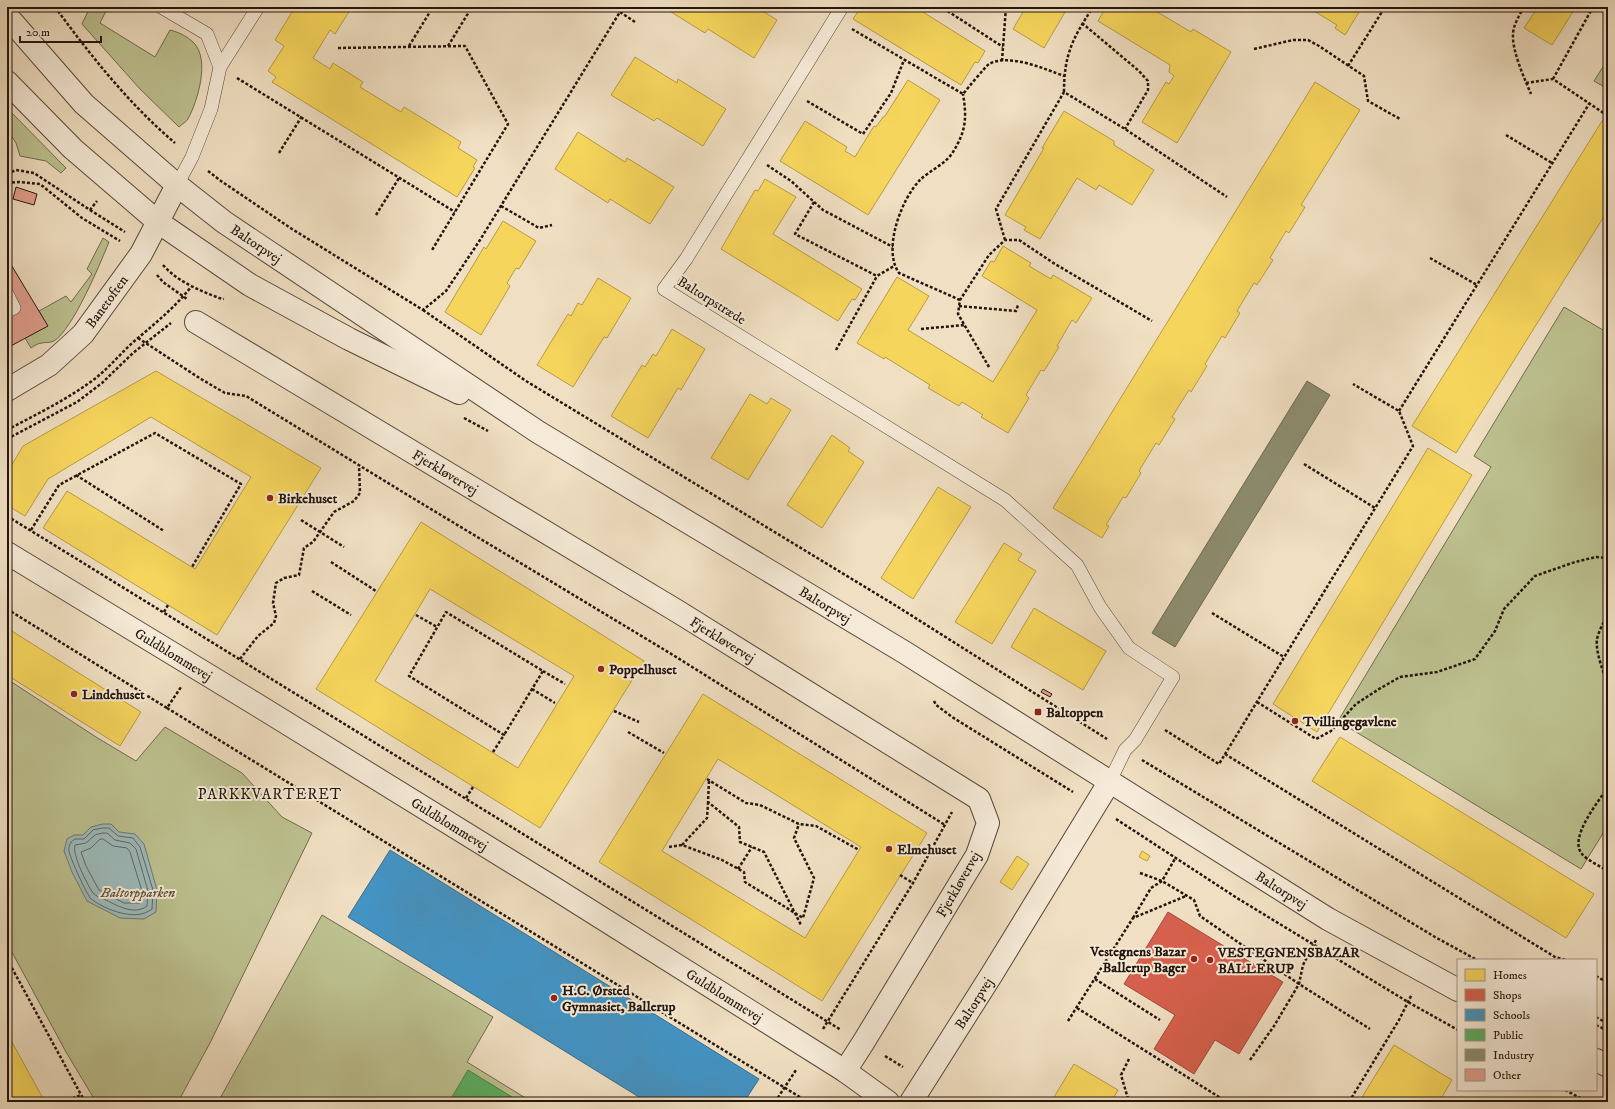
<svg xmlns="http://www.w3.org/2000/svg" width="1615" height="1109" font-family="'IM FELL DW Pica',serif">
<rect width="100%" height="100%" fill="#f0dfc2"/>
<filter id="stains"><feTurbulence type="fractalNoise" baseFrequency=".005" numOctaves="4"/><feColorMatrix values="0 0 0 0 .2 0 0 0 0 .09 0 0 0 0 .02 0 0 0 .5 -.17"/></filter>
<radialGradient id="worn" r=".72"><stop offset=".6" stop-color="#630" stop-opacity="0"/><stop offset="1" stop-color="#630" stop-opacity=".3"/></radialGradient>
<path fill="#bdc190" stroke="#706b4e" d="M90,7H108L100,23L155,57L170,30C178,32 187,36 194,43C210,60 198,100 188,119C186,122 182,124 179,127L140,89L82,24Z
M1608,59V89L1594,81Z
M7,108L66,168L61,173L46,161L20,156L16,143L7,129Z
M103,238L109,242C100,264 73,329 54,341C50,343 46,342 42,343C38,343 34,346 31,348L25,338L47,326L39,311L66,296L71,302L92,274L87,269Z
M1564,307L1608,333V825L1581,869L1338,721L1491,467L1474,456Z
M7,679L96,737L136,761L165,727L242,773L282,817L312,833L210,1043L178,1102H96L66,1052L7,943Z
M322,915L493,1017L467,1062L532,1102H218Z"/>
<path fill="#9dbbbb" stroke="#6d7975" d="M103,824H111L119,832L135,834L144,844L157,890L156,912L144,919L120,918L87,901L72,872L64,851L67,839L74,835H83L91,827Z"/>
<path fill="#f6d55c" stroke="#b79b44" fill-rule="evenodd" d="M295,7H352L335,34L330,30L313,58L330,69L333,63L363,82L360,87L401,112L404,107L461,142L458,148L477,160L473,167L475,168L457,197L272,82L276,77L268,71L284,46L275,40Z
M663,7H756L777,20L754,58L708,29L705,33Z
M861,7H915L985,51L978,63L975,62L961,85L853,19Z
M1026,7H1068L1044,48L1013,29Z
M1106,7H1149L1191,32L1193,29L1231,52L1177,143L1142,122L1166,82L1169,84L1174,76L1169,72L1170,65L1098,21Z
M1300,7H1362L1345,35L1335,28L1337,25L1309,8L1307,12Z
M1538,7H1576L1552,45L1524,28Z
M635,57L677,83L678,79L726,109L703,146L657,118L654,121L611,95Z
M908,80L940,100L868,215L780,161L805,121L847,147L845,151L855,157L874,126L876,127L883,117L885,116Z
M1315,82L1360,110L1301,205L1305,207L1289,233L1286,231L1270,258L1273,260L1257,285L1254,283L1237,311L1240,313L1225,338L1222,336L1205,364L1207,366L1191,392L1189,390L1172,417L1175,419L1159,445L1156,443L1139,471L1141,473L1126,498L1123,497L1106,525L1109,526L1102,538L1053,508Z
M1064,111L1114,141V145L1154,170L1132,205L1099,185L1096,190L1077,178L1040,239L1024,230L1026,227L1005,215L1044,148H1042Z
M1602,121L1608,124V210L1456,453L1412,426Z
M578,132L625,162L627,158L674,187L650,224L610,199L608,203L555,169Z
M765,179L796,197L773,234L862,289L855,300L852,299L838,321L721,249L755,190L758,191Z
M503,221L536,241L519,269L516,268L507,283L510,286L481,335L445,312L484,247L486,249Z
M1003,246L1031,263L1029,266L1051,279L1053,275L1092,298L1076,323L1072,320L1057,346L1059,347L1044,371L1041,370L1026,395L1029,398L1008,433L981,417L983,415L962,402L959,406L928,388L930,385L885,357L884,359L857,343L897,277L929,296L908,330L993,382L1037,310L982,276L991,261L994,262Z
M598,278L631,298L607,338L604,337L573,387L537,365L568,314L571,316L578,303L582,305Z
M672,329L705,349L681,390L678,388L648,438L611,416L642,365L645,367L653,354L656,356Z
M156,371L321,468L217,635L43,528L67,491L195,569L251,477L151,417L48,479L25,516L7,505V473L23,446Z
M750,394L767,404L771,398L791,410L748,480L711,458Z
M832,435L850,448L848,451L864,462L822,528L787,505Z
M1428,448L1472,475L1317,732L1273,704Z
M938,487L971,507L913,599L881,578Z
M421,522L644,661L540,828L316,689ZM430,589L574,676L518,768L375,681Z
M1004,543L1022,554L1018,560L1036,571L992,644L955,622Z
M1034,608L1106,651L1083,690L1011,647Z
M7,628L141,712L120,746L7,675Z
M703,694L927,833L822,1001L599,862ZM718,759L861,847L805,938L662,851Z
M1340,737L1594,894L1566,938L1312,781Z
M1142,851L1150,856L1147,861L1139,857Z
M1017,856L1029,864L1012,890L1000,882Z
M7,1033L45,1102H7Z
M1394,1045L1452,1080L1439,1102H1359Z
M1074,1064L1118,1090L1111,1102H1051Z"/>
<path fill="#d6604d" stroke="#a14a3a" d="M1168,912L1283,982L1239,1054L1215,1040L1194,1074L1154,1049L1175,1015L1124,984Z"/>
<path fill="#4393c3" stroke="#3a6d8c" d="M390,850L759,1079L744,1102H647L348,917Z"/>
<path fill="#5aae61" stroke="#4a8048" d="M468,1070L520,1102H449Z"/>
<path fill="#8c8c6e" stroke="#6d6851" d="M1307,381L1330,395L1175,647L1152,633Z"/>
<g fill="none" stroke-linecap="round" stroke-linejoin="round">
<path stroke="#606864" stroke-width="1" d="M103,828H109L118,836L133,838L140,847L153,890L152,909C136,922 106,910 91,899C87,895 70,858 69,851C68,848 70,844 71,842L75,839H84L93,830Z
M103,833H107L115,840L130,843L136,849L148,891L147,906C134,916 116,905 104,899C100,898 96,896 93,893C87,884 72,855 75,845L86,843L95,835Z
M103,839L113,846L127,848L130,852L142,891L140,903H124L99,890L86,866L81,852L91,848L99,840Z"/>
</g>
<path fill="#e39f90" stroke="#24150c" d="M16,187L37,194L34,205L13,199Z
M7,258L48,326L7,348Z
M1043,689L1052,694L1050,697L1041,692Z"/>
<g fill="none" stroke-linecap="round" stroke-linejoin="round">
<g stroke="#57483a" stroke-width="14">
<path id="service" d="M161,7L207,34L220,67L211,109L192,157L177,185
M842,7L686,259L664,289L1005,500L1077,565L1100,607L1129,648L1173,677L1135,740L1125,750L1110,781
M220,67L258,7
M7,294L14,308L7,311"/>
</g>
<g stroke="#57483a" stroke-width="24">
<g id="minor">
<path id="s1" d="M196,322L677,611L979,799L988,823L977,855L863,1043L845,1071"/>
<path id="s2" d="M7,390L49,365L83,334L141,254L177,185"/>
<path id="s3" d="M7,553L254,703L554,888L802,1044L845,1071L888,1102"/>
<path id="s4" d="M911,1102L992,974L1110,781"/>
</g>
</g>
<g stroke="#57483a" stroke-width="24">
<g id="tertiary">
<path id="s5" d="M7,16L84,104L177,185L224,222L538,432L904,652L1328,919L1458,990"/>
<path d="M7,82L73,149L158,222L250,285L349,339L459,393"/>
<path d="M1596,1060L1608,1066"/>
</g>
</g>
<path stroke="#24150c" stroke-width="2.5" stroke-dasharray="3 2" stroke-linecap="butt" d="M55,7C91,56 129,104 175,143
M947,7L946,10L1003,47
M1524,7C1519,16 1513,25 1513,35C1512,51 1525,80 1531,94
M620,12L635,22
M1082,23L1139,71L1148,81V90L1125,129
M852,29L963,94C967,89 986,66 989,64C1009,53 1045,69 1064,76
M409,46L433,7
M448,46L472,7
M338,48L465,46L508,124L432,250
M1254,49L1293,40H1308L1319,46L1364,76L1368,101L1400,119
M1002,61L1006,7
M1348,66L1385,7
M237,78L455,212
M1553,79L1593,7
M1526,83L1553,79L1608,116
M1064,92C1064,54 1073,38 1093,7
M807,101L863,134L891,93L904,60
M1506,135L1552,163
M279,153L302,116
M767,165L791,181L823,210L893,247
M208,171L221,181L292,229L423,310L446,291L480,240L623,7
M7,174L16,170L34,173L90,210L97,201
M7,183L19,182L40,184L82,218L120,241
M814,202L795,234L877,276L894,266
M501,206L539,228L552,225
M90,210L125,232
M376,215L399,178
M1005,240L996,209L1064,92L1125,129L1227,197
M1430,258L1477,285
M163,265C178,282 199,290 219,298L224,299
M157,275L163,282L187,299
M960,300L899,273C882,249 902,198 920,180C929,171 947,163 953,152C966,131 967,118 963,94
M959,306L1016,311L1018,305
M423,310L526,381L898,607L1107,739
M921,329L964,325
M138,338L201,379L225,393L246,396L406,494L673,655L945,825
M836,350L877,276
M989,367L958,314L960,300L989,255L1005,240H1019L1055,264L1152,321
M1399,411L1589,104
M464,418L488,431
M7,430C35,415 64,401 89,383C108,370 121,352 138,338C158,321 175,307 191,287
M7,439L77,402L102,383L133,353L171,323
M1304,464L1375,508
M76,475L164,531
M7,516L841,1030
M301,520L344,547
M31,530L59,485L155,433L241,484L192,567
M331,562L376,591
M312,591L351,615
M7,609L167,708L181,687
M164,612L168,605
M1212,613L1284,657
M1608,613C1604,622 1599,630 1597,639C1595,651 1604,674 1608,685
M416,615L437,627
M240,659L258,636L274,623L276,616L273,603L276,583L284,578L299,575L304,548L313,542L334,512L354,501L360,493L359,465
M543,671L565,684
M532,689L555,703
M934,701L936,705L952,717L1073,792
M1257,702L1316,739L1331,731L1356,704L1379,689L1400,677L1437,672L1475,659L1495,631L1504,609L1535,576L1575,562L1596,557L1608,558
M167,708L808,1102
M614,711L639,722
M1165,730L1219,764L1413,446L1399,411L1353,384
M628,732L664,753
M493,752L504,735L409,676L446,612L543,671L504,735
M1225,754L1555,957L1566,960
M1142,760L1435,937L1477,960
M707,779L746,803L760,805L799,824L816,826L859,850
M709,781L708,802L739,827L740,842L764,852L801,925
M1608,787C1599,801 1568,838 1582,854C1587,860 1601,867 1608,871
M466,798L473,787
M1116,819L1237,898L1408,1002L1458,1030
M682,845L707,818L708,803
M669,847L682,845L722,860L744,872L745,882L803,918L814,878L794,838L799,824
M738,869L752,847
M1140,873L1162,881L1194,900L1200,916L1299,984L1370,1029
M900,875L913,883
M1133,918L1151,888L1162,881L1176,857
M7,959L85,1102
M1596,976L1608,983
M1095,979L1160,1020
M1077,1008L1227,1102
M1596,1017L1608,1024
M1068,1021L1133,918L1186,896
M1596,1025L1608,1031
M823,1029L913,883L952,812
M885,1056L903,1067
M1129,1059L1121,1075L1129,1102
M1250,1060L1274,1026L1299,984L1303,965L1316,940
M1565,1090L1588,1102
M63,1102L81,1095
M775,1102L796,1070
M1349,1102L1399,1020L1412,994"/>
<use href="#service" stroke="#f5ead7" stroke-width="13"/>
<use href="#minor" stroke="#f5ead7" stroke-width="22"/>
<use href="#tertiary" stroke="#f5ead7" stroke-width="22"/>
</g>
<g fill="#8f2418" stroke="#f5ead7" stroke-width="1.5">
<circle cx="270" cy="498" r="4"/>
<circle cx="601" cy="669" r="4"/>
<circle cx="74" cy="694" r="4"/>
<rect x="1034" y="708" width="8" height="8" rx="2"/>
<circle cx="1295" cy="721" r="4"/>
<circle cx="889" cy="849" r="4"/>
<circle cx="1194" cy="959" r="4"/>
<circle cx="1210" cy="960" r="4"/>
<circle cx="554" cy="998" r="4"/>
</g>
<g text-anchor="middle" stroke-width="4" stroke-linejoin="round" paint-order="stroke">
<g font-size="14" fill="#24150c" stroke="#f5ead7">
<text dy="5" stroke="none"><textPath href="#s5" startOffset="339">Baltorpvej</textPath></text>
<text transform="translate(712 300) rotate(32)" y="5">Baltorpstræde</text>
<text dy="5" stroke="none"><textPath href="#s2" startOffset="135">Banetoften</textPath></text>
<text dy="5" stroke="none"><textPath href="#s1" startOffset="291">Fjerkløvervej</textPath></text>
<text dy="5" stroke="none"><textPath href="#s5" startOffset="1013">Baltorpvej</textPath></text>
<text dy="5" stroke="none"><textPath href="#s1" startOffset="615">Fjerkløvervej</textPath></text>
<text dy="5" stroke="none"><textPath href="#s3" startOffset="195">Guldblommevej</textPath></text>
<text dy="5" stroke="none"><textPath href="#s3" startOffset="519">Guldblommevej</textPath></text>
<text transform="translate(958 884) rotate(-60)" y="5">Fjerkløvervej</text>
<text dy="5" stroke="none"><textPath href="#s5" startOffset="1551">Baltorpvej</textPath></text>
<text dy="5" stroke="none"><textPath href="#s3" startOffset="843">Guldblommevej</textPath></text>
<text dy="5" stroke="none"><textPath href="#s4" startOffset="117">Baltorpvej</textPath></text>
</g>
<g font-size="14" font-weight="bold" fill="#24150c" stroke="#f5ead7" text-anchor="start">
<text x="278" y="503">Birkehuset</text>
<text x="609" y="674">Poppelhuset</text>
<text x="82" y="699">Lindehuset</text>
<text x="1046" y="717">Baltoppen</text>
<text x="1303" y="726">Tvillingegavlene</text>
<text x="897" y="854">Elmehuset</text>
<text x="1186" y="956" text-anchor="end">Vestegnens Bazar<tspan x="1186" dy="16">Ballerup Bager</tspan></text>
<text x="1218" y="957">VESTEGNENSBAZAR<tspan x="1218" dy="16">BALLERUP</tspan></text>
<text x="562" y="995">H.C. Ørsted<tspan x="562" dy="16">Gymnasiet, Ballerup</tspan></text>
</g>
<g font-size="14" font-style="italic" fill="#5a513a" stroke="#f5ead7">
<text x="138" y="897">Baltorpparken</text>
</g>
<g font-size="15" letter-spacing="1" fill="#24150c" stroke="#f5ead7">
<text x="270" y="799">PARKKVARTERET</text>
</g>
</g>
<rect width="1615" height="1109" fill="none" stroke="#f0dfc2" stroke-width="24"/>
<rect x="8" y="8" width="1599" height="1093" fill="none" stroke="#24150c" stroke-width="2"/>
<rect x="12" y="12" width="1591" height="1085" fill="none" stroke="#24150c"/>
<rect x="1457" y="959" width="140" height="132" fill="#f5ead7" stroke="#a19586"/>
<rect x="1465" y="969" width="20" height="12" fill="#f6d55c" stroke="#a19586"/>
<text x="1493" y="979" font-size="12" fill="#24150c">Homes</text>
<rect x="1465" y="989" width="20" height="12" fill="#d6604d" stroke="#a19586"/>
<text x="1493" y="999" font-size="12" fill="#24150c">Shops</text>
<rect x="1465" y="1009" width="20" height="12" fill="#4393c3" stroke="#a19586"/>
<text x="1493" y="1019" font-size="12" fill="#24150c">Schools</text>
<rect x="1465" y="1029" width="20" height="12" fill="#5aae61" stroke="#a19586"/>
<text x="1493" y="1039" font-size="12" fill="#24150c">Public</text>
<rect x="1465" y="1049" width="20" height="12" fill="#8c8c6e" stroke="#a19586"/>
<text x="1493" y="1059" font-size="12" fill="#24150c">Industry</text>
<rect x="1465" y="1069" width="20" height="12" fill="#e39f90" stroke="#a19586"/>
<text x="1493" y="1079" font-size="12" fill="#24150c">Other</text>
<path d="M20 36v6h81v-6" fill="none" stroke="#24150c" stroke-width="2"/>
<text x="26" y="36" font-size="12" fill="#24150c" stroke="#f5ead7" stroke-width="3" paint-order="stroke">20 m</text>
<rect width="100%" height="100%" filter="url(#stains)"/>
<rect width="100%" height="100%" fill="url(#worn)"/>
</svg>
